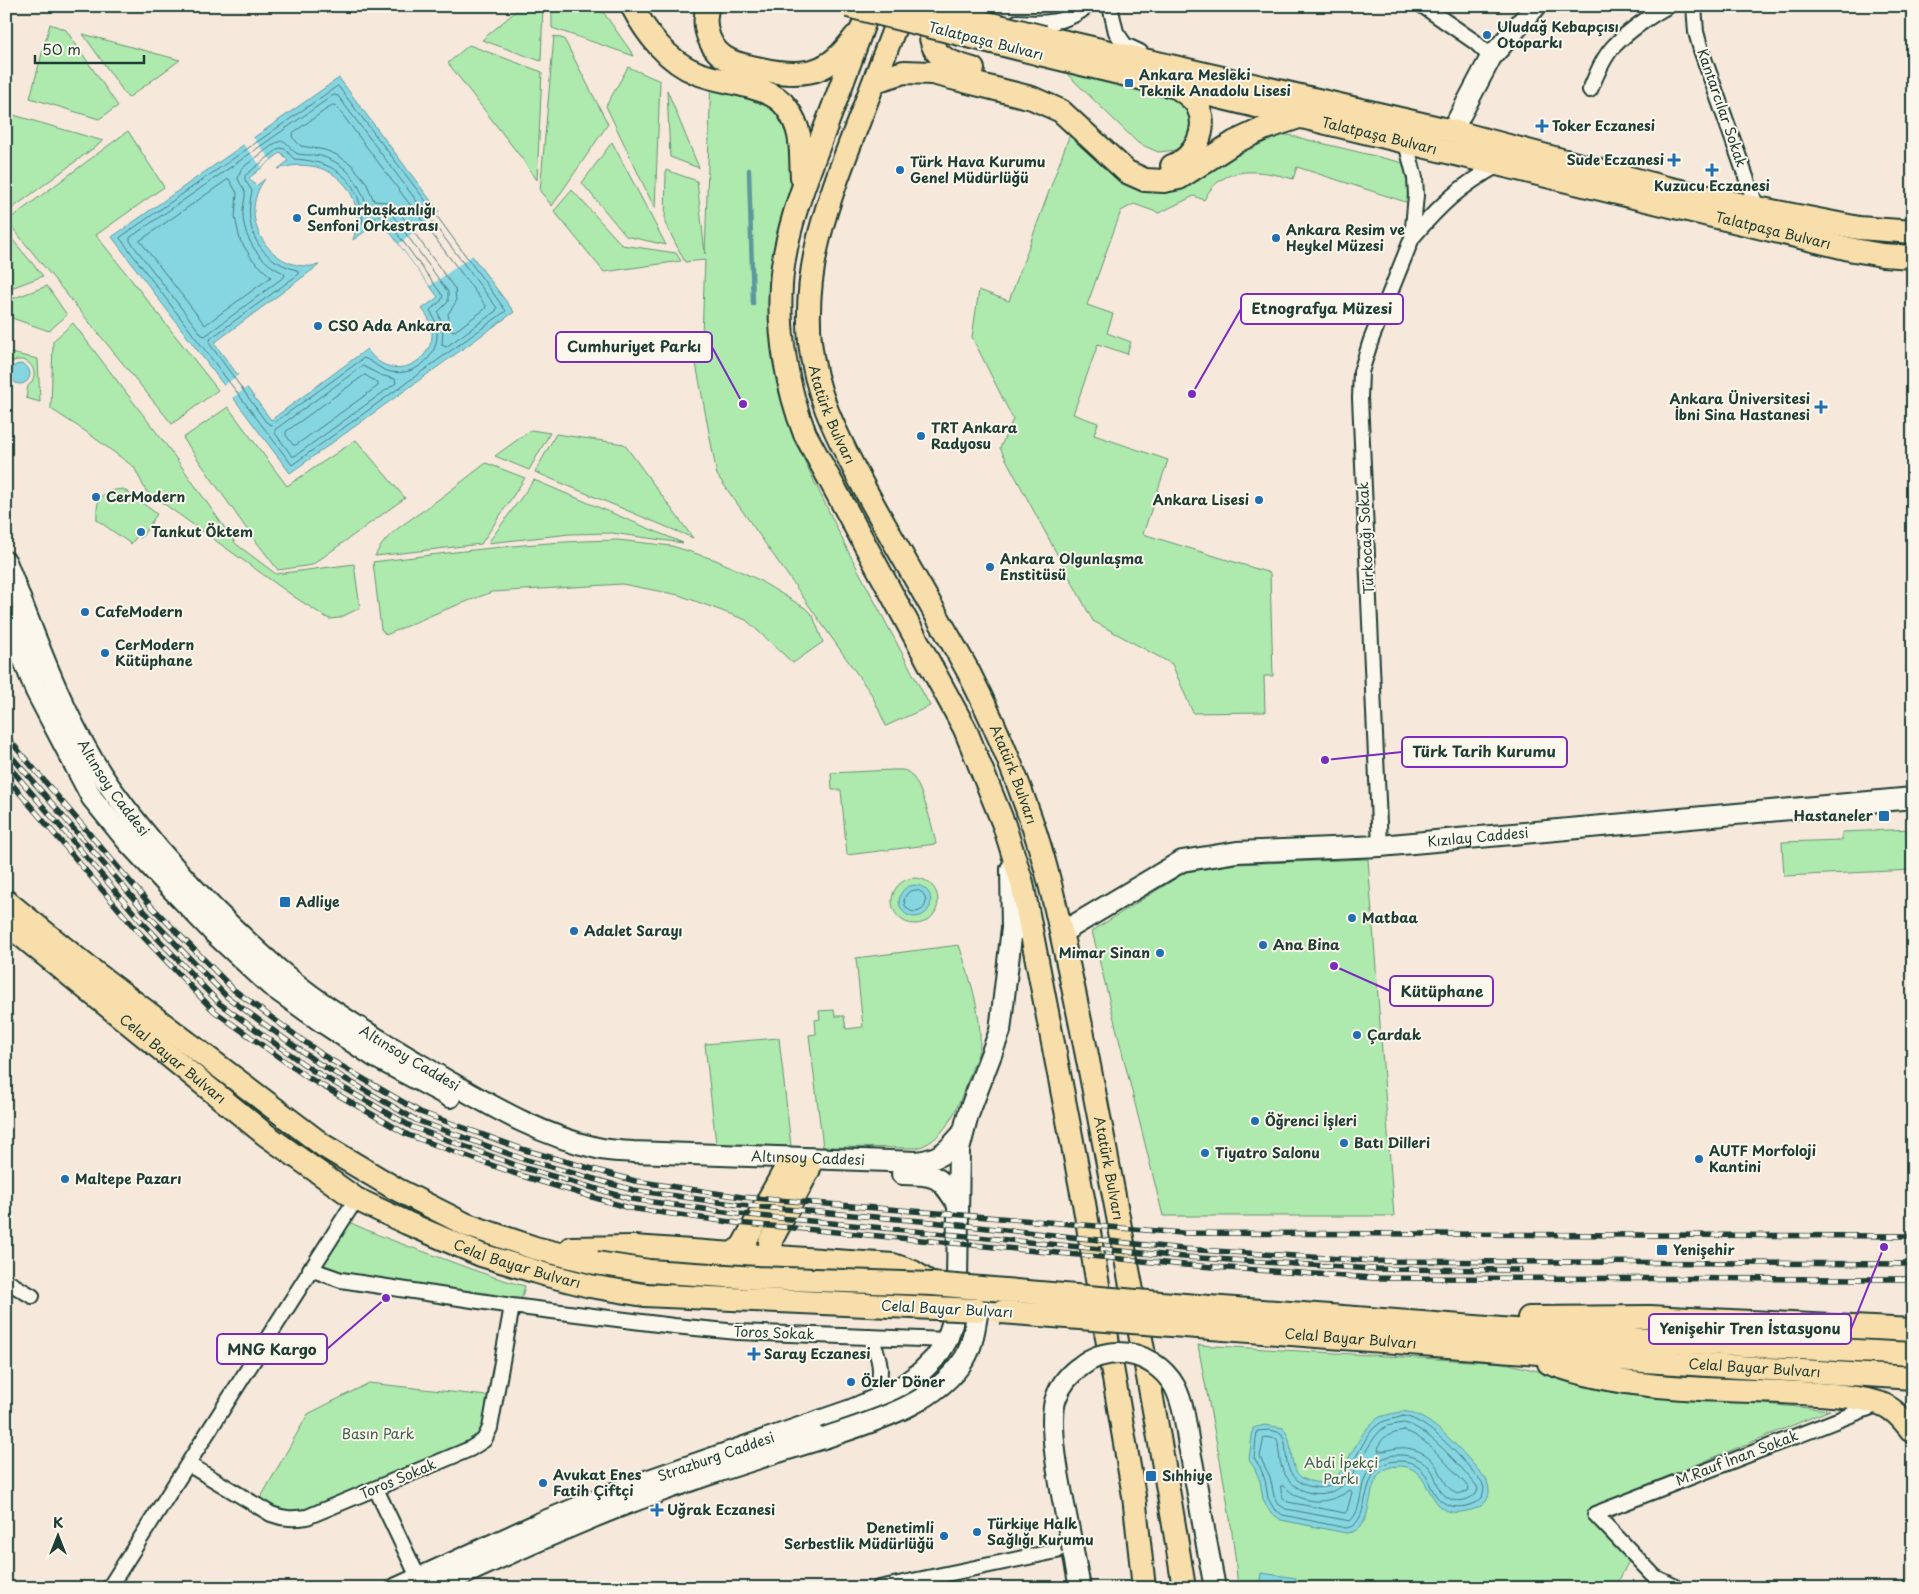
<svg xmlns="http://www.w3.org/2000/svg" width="1919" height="1594" font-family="'Playpen Sans',sans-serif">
<rect width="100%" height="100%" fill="#f6e8db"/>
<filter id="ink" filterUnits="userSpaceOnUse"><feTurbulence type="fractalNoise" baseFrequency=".02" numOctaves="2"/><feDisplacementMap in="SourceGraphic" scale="10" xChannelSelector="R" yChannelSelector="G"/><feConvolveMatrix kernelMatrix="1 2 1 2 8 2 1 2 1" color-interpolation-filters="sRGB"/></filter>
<g filter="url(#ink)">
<path fill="#aee9ae" stroke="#669371" d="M522,6H543L541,61L482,40Z
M552,6H599L634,56L552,28Z
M50,24L66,30L118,106L99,119L30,98Z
M83,34L180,60L128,98Z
M554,36L564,39L608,124L552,206L540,191Z
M469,45L542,72L537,180L523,160L448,63Z
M628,67L660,81L655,209L606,106Z
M1066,73L1175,94L1186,101L1192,124L1188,141L1177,150L1158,152L1138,143Z
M711,77L773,95L802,149L781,217L769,284L771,336L779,393L794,439L847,549L930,706L886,726L872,695L717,475L692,342L702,335L705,260L685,262L665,223L666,170L697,181L705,254Z
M667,90L699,168L670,157Z
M10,114L103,141L6,213V127Z
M1074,123L1145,180L1263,129L1412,165L1415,205L1297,167L1293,179C1261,170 1222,163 1204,200L1194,196L1159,213L1134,204L1121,211L1087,305L1113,314L1107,333L1131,342L1127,354L1098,344L1073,414L1098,423L1094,435L1168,460L1143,534L1270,573L1273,676H1264L1265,712L1193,713L1172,664L1093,621L1000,448L1013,419L972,337L979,290L1009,301Z
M128,131L164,187L96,235L218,390L172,424L7,221Z
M612,142L666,245L626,236L582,183Z
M572,190L622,245L676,253L681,261L604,272L554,211Z
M6,232L43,276L6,290Z
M47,286L67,315L49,331L6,316V301Z
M73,323L170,450L236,544L276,574L354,564L360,608L339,618L329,619L296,598L146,491L134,467L85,431L51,409L53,341Z
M6,352L38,359L40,402L26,398C27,394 27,389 28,386C30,383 33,382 33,379C37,370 29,359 19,360C13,360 9,363 6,368Z
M228,407L287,486L356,440L405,498L312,565L278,570L246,528L183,438Z
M531,430L550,433L529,470L495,456Z
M556,434L624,444L693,538L535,472Z
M486,463L525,478L481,544L375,556C387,531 410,521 431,505C450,491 468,477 486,463Z
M534,480L683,543L612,533L570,534L488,543Z
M123,489L157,514L141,538L137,536L131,544L97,520C96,498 100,491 123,489Z
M618,540L672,546L716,560L757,579L805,608L813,616L823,642L793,663L746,620L679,595L622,584L492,592L439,612L386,635L381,629L373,562C455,552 536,541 618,540Z
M892,770C897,770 903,769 908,772C921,780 933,828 936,844L847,855L841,790H832L831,773Z
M1913,829V870L1784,876L1782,842L1842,840V832Z
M1368,859L1394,1216H1163L1092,931L1186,872L1237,864Z
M892 901a23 23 0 1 1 46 0a23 23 0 1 1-46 0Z
M959,945C969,976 981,1010 980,1043C980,1052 974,1063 971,1072C960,1100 949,1139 917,1148L823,1147L809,1035L816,1034L815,1020L820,1019L819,1011L834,1010L835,1016H844L846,1029L863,1027L856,958Z
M779,1038L791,1146L716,1144L705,1044Z
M343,1219C373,1234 404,1245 436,1256C465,1267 494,1278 525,1286L519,1307L310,1269Z
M1198,1345L1505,1363L1615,1390L1830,1410L1590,1508L1589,1517L1630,1559L1615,1588H1238C1232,1506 1212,1425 1198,1345Z
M369,1383L496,1397L488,1434L307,1517L256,1506L308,1414Z"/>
<path fill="#86d6e2" stroke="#5d999c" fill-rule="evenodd" d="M339,78L514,312L290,473L112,237ZM281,152L288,161L278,169C327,153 370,190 353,240L381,220L438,297L422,309C456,348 396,394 367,349L271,420L214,343L319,265C271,275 235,218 265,179L256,186L249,178Z
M10 374a10 10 0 1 1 20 0a10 10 0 1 1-20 0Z
M899 901a16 16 0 1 1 32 0a16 16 0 1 1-32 0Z
M1403,1411C1435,1416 1465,1455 1486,1479C1489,1486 1491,1494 1486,1501C1482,1507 1473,1510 1466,1511C1425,1522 1434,1466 1400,1466C1356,1465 1383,1531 1346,1533L1281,1520L1270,1512L1263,1499L1260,1481L1255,1469L1249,1460L1253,1428L1265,1425L1283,1428C1298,1445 1282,1477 1314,1482C1324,1484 1332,1480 1339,1474C1351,1457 1362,1427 1380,1417C1387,1414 1395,1414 1403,1411Z
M1261,1573L1296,1578L1295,1588H1259Z"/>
<path fill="#f6e8db" d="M252,136L271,160L262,167L242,143Z
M441,210L474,254L430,286L399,244Z
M240,374L249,386L232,398L223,386Z"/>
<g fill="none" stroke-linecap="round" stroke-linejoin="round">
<path stroke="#487a7a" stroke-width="1" d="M338,86L431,208L506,311L292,465L120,238Z
M334,95L338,96L497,308L496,311L446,347L442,345L443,329L438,312L448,302V292L391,213L381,209L369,212C360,185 350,164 320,156C313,154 301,156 296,153C287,147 288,136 274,144L241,169L238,178C239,184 244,187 245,192C246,197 242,209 243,215C244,241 261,263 284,273L285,276L205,336L202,335L130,241V238Z
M333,105L336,106L486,306L485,309L455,331L451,330L448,314L456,302L455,289L397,209L387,202L374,201L366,182L351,164L335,154L325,150L301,146L292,137L293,133Z
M280,148L285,149L294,159C325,161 351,171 360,204C362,211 362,218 363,224L366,225L379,215L385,217L443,296L441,301L430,310C434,318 438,326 437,336C436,359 414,376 391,372C380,370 374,362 364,358L271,425L266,422L209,343L211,338L299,274L297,270C258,260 243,229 252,191L245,180V176Z
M229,179L237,193L235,217L240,240L252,259L271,277L205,325L140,241Z
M363,366L380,375L395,379L396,383L295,456H292L275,433V430Z
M365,375L378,383V386L296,445H293L286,435V432Z
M904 901a11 11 0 1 1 22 0a11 11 0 1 1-22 0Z
M1403,1416C1430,1420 1464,1461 1482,1482L1484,1488L1482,1498C1469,1509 1449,1511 1437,1497C1425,1481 1428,1463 1402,1461C1353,1458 1376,1525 1346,1528L1283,1515L1274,1509L1268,1498L1265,1480L1260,1467L1254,1458L1257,1431L1270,1430L1281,1433C1289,1444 1283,1461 1291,1473C1296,1480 1304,1486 1313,1487C1349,1494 1355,1447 1375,1427C1383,1419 1393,1420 1403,1416Z
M1404,1423C1427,1427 1461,1467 1476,1485L1478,1489L1476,1494C1465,1503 1449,1504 1440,1490C1436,1482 1435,1473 1428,1466C1421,1459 1410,1455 1400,1455C1391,1454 1383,1458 1376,1463C1355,1479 1366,1507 1350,1521L1286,1509L1278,1504L1274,1496L1270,1477L1260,1457L1264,1437L1277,1439C1280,1451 1278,1465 1286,1476C1300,1498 1333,1500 1349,1479C1361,1464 1367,1444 1381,1430L1387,1426Z
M1404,1431C1426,1435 1449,1468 1465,1483L1469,1488L1468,1491L1457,1494C1438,1485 1444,1457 1412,1449C1397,1445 1388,1452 1378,1451C1380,1435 1391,1434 1404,1431Z
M1281,1486H1284C1303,1506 1328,1505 1350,1490L1352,1492L1347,1511L1345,1513L1288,1502L1282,1497Z"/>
<path stroke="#5d999c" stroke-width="4.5" d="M749,170L753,304"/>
<g stroke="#1f3d34" stroke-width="18">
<path id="street" d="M1110,6L1116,32L1125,45L1140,52
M1423,6L1475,42L1491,57
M1694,6L1696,32L1701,50L1757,208
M1017,22C1042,24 1067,24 1087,6
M1590,90C1596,76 1603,57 1614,46C1627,32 1651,15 1668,6
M1412,238C1440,205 1460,186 1498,165
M1380,846L1360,398L1361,372L1371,340L1412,238L1416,195L1415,178L1406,143
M310,1269L341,1280L512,1306L674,1326L738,1332L947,1340
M6,1281L32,1296
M870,1337C883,1363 881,1371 877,1399
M188,1464L271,1514C284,1519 294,1519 307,1517L470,1449L484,1440L490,1428L512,1306
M376,1489L418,1577
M109,1588L356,1199
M879,1588L1057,1551
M1678,1588L1655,1577L1595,1514L1879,1404"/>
</g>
<g stroke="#1f3d34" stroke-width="24">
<g id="secondary">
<path d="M1452,131L1491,57L1536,6"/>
<path id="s1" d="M6,562C36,638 63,720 110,787C158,854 217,916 279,970C327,1011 387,1045 441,1077C490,1105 541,1136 597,1148C609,1151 621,1151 633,1152L917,1162C941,1159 947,1151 962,1134"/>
<path d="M6,615L36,691L92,798L127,841L164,881L216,935L270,985L322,1022L375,1057L450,1097"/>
<path id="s2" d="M1061,933L1182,861L1237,852L1380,846L1913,798"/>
<path d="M902,1174C938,1175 939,1175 958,1205"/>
<path d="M1205,1535L1215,1588"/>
<path d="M1073,1551L1080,1588"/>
<path id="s3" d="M397,1588L540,1523L623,1489L851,1410L896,1391L921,1372L938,1355L947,1340L952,1324L957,1280L959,1150L968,1115L1000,1031L1012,928L1011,869"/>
<path d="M434,1588C497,1559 561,1529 626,1504C691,1479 758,1458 824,1438"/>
</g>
</g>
<g stroke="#1f3d34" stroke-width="26">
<g id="primary">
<path d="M632,6C646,33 668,62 697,73C723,84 771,84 787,108C804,133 800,150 802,177"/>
<path d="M708,6C701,27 710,52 731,61C740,65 751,67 761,69C779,73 803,76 821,68C836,61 845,50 855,37"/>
<path d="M870,6C854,52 837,97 820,142C803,187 784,236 781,285C778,334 787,388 805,434L965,729L1004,825L1022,883L1084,1203L1134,1496L1144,1588"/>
<path id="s4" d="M903,6C887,48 871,90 855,131C828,201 803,266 810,342C816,397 836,433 861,482C895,546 933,607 968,671C992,718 1013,767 1030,817C1046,862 1056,908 1066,955C1080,1017 1092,1080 1104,1143C1132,1291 1161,1439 1184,1588"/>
<path d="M931,9C928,50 932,58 973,69"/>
<path d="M1044,37L1452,131L1667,188L1757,208L1859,228L1913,232"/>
<path id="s5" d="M1040,54L1854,250L1882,255L1913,257"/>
<path d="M875,81L904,72L932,73L1032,98L1061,111L1127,172L1145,180L1164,181L1179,178L1235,142L1263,129L1299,117"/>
<path d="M1172,166C1195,158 1209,129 1198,107C1194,98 1185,93 1178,88"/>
<path d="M6,901L85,965L324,1146L396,1189L467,1225L535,1248L596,1263"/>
<path id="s6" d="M6,923L266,1135L356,1199L407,1223L481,1255L547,1275L590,1286"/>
<path d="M571,1248L634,1247L893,1265L913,1272L932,1284"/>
<path d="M730,1255L742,1247L786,1168"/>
<path d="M774,1257L770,1242L809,1169"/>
<path d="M1209,1307L1646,1340L1913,1354"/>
<path d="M1529,1318L1650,1317L1913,1330"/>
<path id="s7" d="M1211,1328L1644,1361L1913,1378"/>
<path d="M1549,1363C1623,1390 1703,1389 1781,1392C1813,1394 1848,1394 1879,1403C1894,1408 1903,1420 1913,1432"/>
</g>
</g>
<use href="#street" stroke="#fbf7ec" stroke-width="14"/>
<use href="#secondary" stroke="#fbf7ec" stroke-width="20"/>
<use href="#primary" stroke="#f8deab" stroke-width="22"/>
<g stroke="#1f3d34" stroke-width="5.5">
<path id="rail" d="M6,736L152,907L234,990L324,1056L420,1112L525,1150L635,1181L742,1197L1182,1233L1913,1236
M6,750L146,913L227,997L318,1063L416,1120L523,1159L633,1190L740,1205L932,1222L1183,1249L1373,1261L1913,1264
M6,763L140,920L220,1004L312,1070L412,1127L521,1167L631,1199L739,1214L1184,1257L1373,1269L1520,1270
M6,777L133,926L214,1011L307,1077L408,1135L519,1175L629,1208L737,1223L794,1228L1185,1265L1373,1278L1913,1279"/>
</g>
<use href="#rail" stroke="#fbf7ec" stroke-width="4" stroke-dasharray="11" stroke-linecap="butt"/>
<g stroke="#1f3d34" stroke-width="24" stroke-linecap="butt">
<path id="secondary-bridge" d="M824,1438C874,1421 935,1405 965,1358C973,1345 975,1325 978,1310
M1073,1551C1067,1516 1045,1429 1056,1398C1061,1384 1069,1374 1081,1366C1092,1357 1105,1353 1119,1353C1142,1353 1164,1367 1175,1387C1184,1405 1186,1426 1189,1446C1195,1475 1200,1505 1205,1535"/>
</g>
<g stroke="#1f3d34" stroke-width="26" stroke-linecap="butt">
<path id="primary-bridge" d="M848,6L1040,54
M918,6L1044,37
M596,1263L649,1271L757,1278L932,1284L1209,1307
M590,1286L644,1295L978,1310
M1001,1312L1211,1328"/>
</g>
<use href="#secondary-bridge" stroke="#fbf7ec" stroke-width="20"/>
<use href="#primary-bridge" stroke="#f8deab" stroke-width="22"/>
</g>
</g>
<g fill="#1f6fb2" stroke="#fbf7ec" stroke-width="2">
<circle cx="1487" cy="35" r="5"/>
<rect x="1124" y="78" width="10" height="10" rx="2.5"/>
<path d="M1539.5 118.5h5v5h5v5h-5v5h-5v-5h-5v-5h5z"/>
<path d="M1671.5 152.5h5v5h5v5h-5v5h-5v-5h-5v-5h5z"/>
<circle cx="900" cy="170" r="5"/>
<path d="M1709.5 162.5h5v5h5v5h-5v5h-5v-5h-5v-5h5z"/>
<circle cx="297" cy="218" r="5"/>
<circle cx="1276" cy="238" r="5"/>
<circle cx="318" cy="326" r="5"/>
<path d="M1818.5 399.5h5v5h5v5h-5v5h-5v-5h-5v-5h5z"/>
<circle cx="921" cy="436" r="5"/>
<circle cx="96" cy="497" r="5"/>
<circle cx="1259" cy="500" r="5"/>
<circle cx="141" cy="532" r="5"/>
<circle cx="990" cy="567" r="5"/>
<circle cx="85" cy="612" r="5"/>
<circle cx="105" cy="653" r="5"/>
<rect x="1878" y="810" width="12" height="12" rx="2.5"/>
<rect x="279" y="896" width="12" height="12" rx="2.5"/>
<circle cx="1352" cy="918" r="5"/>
<circle cx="574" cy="931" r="5"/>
<circle cx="1263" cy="945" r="5"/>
<circle cx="1160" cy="953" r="5"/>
<circle cx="1357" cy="1035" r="5"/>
<circle cx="1255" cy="1121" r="5"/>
<circle cx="1344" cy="1143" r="5"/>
<circle cx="1205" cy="1153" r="5"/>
<circle cx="1699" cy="1159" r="5"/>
<circle cx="65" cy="1179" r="5"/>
<rect x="1656" y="1244" width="12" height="12" rx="2.5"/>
<path d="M751.5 1346.5h5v5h5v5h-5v5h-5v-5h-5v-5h5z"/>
<circle cx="851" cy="1382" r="5"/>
<rect x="1145" y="1470" width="12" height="12" rx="2.5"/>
<circle cx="543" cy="1483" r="5"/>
<path d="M654.5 1502.5h5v5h5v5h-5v5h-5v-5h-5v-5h5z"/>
<circle cx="977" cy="1532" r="5"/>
<circle cx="944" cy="1536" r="5"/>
</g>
<g text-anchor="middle" stroke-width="4" stroke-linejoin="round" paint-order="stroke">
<g font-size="14" font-weight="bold" fill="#1f3d34" stroke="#fbf7ec" text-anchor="start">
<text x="1497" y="32">Uludağ Kebapçısı<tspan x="1497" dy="16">Otoparkı</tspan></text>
<text x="1139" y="80">Ankara Mesleki<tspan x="1139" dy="16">Teknik Anadolu Lisesi</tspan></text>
<text x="1552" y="131">Toker Eczanesi</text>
<text x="1664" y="165" text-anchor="end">Sude Eczanesi</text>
<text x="910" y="167">Türk Hava Kurumu<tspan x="910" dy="16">Genel Müdürlüğü</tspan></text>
<text x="1712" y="191" text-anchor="middle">Kuzucu Eczanesi</text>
<text x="307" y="215">Cumhurbaşkanlığı<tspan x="307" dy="16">Senfoni Orkestrası</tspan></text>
<text x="1286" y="235">Ankara Resim ve<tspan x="1286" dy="16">Heykel Müzesi</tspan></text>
<text x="328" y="331">CSO Ada Ankara</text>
<text x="1810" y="404" text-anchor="end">Ankara Üniversitesi<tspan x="1810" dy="16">İbni Sina Hastanesi</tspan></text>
<text x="931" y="433">TRT Ankara<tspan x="931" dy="16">Radyosu</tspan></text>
<text x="106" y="502">CerModern</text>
<text x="1249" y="505" text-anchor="end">Ankara Lisesi</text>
<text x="151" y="537">Tankut Öktem</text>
<text x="1000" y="564">Ankara Olgunlaşma<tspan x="1000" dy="16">Enstitüsü</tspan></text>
<text x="95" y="617">CafeModern</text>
<text x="115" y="650">CerModern<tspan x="115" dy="16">Kütüphane</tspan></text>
<text x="1873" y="821" text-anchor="end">Hastaneler</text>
<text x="296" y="907">Adliye</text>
<text x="1362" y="923">Matbaa</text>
<text x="584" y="936">Adalet Sarayı</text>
<text x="1273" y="950">Ana Bina</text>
<text x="1150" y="958" text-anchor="end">Mimar Sinan</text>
<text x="1367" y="1040">Çardak</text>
<text x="1265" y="1126">Öğrenci İşleri</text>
<text x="1354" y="1148">Batı Dilleri</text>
<text x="1709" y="1156">AUTF Morfoloji<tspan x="1709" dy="16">Kantini</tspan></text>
<text x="1215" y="1158">Tiyatro Salonu</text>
<text x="75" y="1184">Maltepe Pazarı</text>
<text x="1673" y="1255">Yenişehir</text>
<text x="764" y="1359">Saray Eczanesi</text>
<text x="861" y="1387">Özler Döner</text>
<text x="553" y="1480">Avukat Enes<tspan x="553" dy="16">Fatih Çiftçi</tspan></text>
<text x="1162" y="1481">Sıhhiye</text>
<text x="667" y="1515">Uğrak Eczanesi</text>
<text x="987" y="1529">Türkiye Halk<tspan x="987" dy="16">Sağlığı Kurumu</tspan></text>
<text x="934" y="1533" text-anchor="end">Denetimli<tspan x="934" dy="16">Serbestlik Müdürlüğü</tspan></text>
</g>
<g font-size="14" fill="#1f3d34" stroke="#fbf7ec">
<text transform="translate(986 41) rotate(14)" y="5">Talatpaşa Bulvarı</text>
<text transform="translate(1722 108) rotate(71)" y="5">Kantarcılar Sokak</text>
<text dy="5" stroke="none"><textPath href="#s5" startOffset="349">Talatpaşa Bulvarı</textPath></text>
<text dy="5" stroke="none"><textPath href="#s5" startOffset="754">Talatpaşa Bulvarı</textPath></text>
<text dy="5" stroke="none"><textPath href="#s4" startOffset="428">Atatürk Bulvarı</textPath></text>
<text transform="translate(1366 538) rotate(-93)" y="5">Türkocağı Sokak</text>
<text dy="5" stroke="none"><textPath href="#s4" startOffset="832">Atatürk Bulvarı</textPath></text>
<text dy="5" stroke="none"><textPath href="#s1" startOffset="251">Altınsoy Caddesi</textPath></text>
<text dy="5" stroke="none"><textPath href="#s2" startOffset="438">Kızılay Caddesi</textPath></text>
<text dy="5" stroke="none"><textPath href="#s1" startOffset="656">Altınsoy Caddesi</textPath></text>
<text dy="5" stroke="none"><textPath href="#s6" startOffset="215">Celal Bayar Bulvarı</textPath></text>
<text dy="5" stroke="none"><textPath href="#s1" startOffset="1076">Altınsoy Caddesi</textPath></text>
<text dy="5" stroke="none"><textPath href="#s4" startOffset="1238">Atatürk Bulvarı</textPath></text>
<text dy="5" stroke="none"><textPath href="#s6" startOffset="620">Celal Bayar Bulvarı</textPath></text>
<text transform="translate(947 1309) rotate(3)" y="5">Celal Bayar Bulvarı</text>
<text transform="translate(774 1333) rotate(2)" y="5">Toros Sokak</text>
<text dy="5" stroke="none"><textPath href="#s7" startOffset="140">Celal Bayar Bulvarı</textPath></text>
<text dy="5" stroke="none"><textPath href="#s7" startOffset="545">Celal Bayar Bulvarı</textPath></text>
<text dy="5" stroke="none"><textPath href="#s3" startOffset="345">Strazburg Caddesi</textPath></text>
<text transform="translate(1737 1458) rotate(-21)" y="5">M.Rauf İnan Sokak</text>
<text transform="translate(398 1479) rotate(-23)" y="5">Toros Sokak</text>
</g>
<g font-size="14" fill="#3c5f4c" stroke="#fbf7ec">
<text x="378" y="1439">Basın Park</text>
<text x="1341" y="1468">Abdi İpekçi<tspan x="1341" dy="16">Parkı</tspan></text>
</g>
</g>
<path fill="none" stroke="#7b2cbf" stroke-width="2" d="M1192 394L1241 309M743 404L712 347M1325 760L1402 752M1334 966L1390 991M1884 1247L1851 1329M386 1298L327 1349"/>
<g fill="#7b2cbf" stroke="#fbf7ec" stroke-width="2">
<circle cx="1192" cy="394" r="5"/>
<circle cx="743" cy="404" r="5"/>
<circle cx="1325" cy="760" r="5"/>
<circle cx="1334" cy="966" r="5"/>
<circle cx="1884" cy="1247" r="5"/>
<circle cx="386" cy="1298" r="5"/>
</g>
<g fill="#fbf7ec" stroke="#7b2cbf" stroke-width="2">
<rect x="1241" y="294" width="162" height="30" rx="5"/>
<rect x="556" y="332" width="156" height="30" rx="5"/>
<rect x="1402" y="737" width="165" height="30" rx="5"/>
<rect x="1390" y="976" width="103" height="30" rx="5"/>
<rect x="1649" y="1314" width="202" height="30" rx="5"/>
<rect x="217" y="1334" width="110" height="30" rx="5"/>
</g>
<g font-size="15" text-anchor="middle" font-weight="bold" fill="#1f3d34">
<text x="1322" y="314">Etnografya Müzesi</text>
<text x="634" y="352">Cumhuriyet Parkı</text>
<text x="1484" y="757">Türk Tarih Kurumu</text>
<text x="1442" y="997">Kütüphane</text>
<text x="1750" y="1334">Yenişehir Tren İstasyonu</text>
<text x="272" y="1355">MNG Kargo</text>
</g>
<rect width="1919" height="1594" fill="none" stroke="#fbf7ec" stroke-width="25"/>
<rect x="12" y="12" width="1894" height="1569" fill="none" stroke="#1f3d34" stroke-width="2" filter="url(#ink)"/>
<g transform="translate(58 1536)" stroke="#fbf7ec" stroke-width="4" paint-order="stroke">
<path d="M0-4L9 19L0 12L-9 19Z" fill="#1f3d34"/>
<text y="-8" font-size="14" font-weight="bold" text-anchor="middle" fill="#1f3d34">K</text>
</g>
<path d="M35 55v8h109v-8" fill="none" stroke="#1f3d34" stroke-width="2.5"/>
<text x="42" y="55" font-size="15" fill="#1f3d34" stroke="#fbf7ec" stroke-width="4" paint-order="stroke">50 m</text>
</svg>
